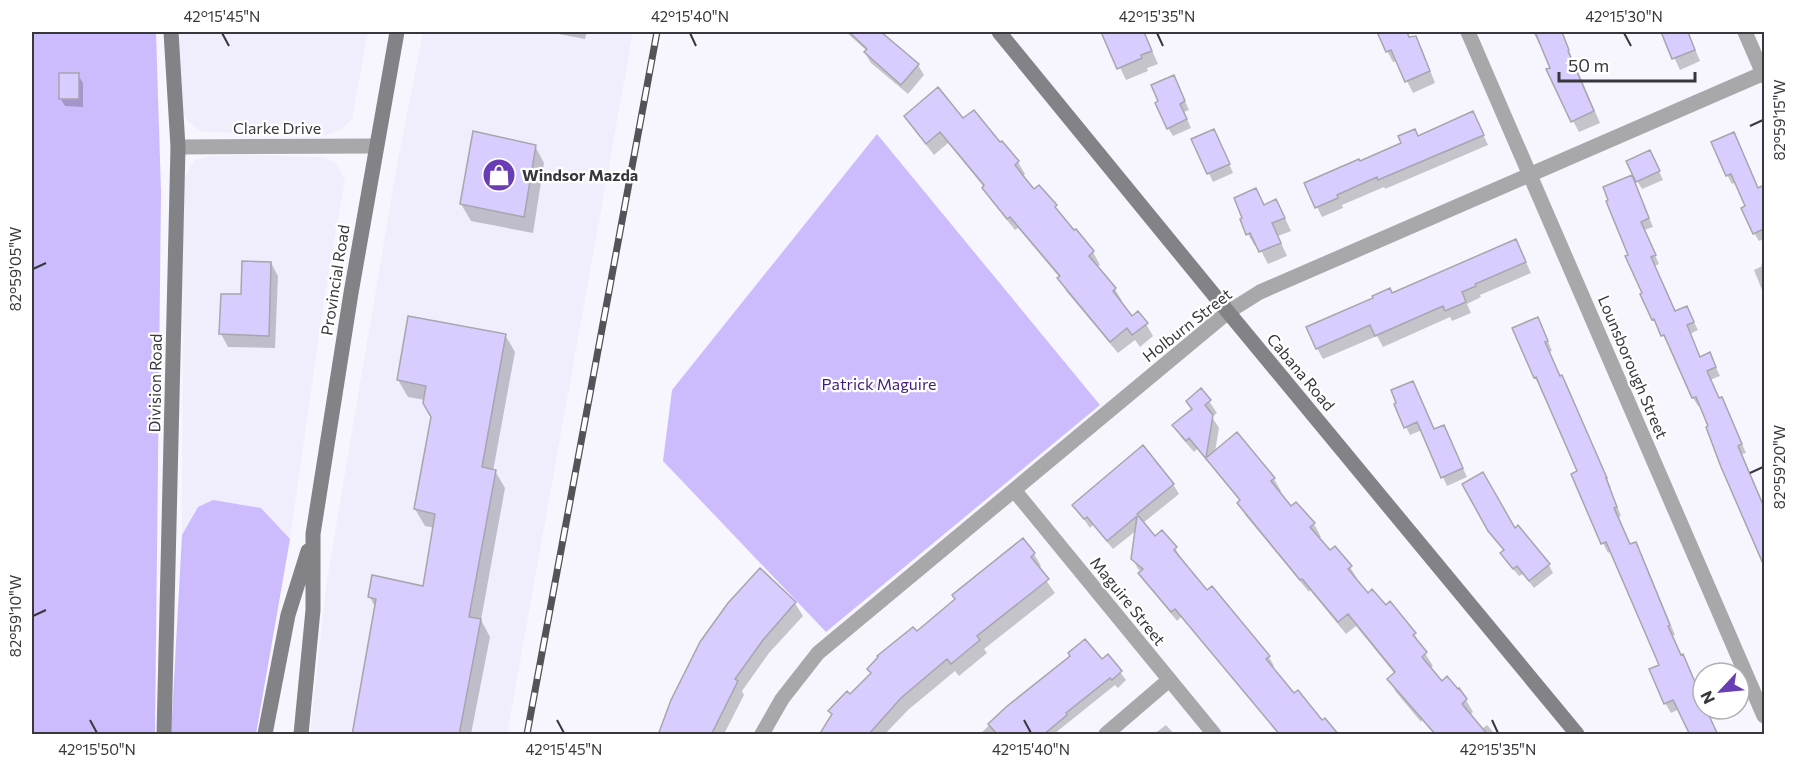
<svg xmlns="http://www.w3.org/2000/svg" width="1796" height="766" font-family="Commissioner,sans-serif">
<rect width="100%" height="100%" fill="#f7f6fe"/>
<path fill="#f0edfd" d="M178,32H368L352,119L339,131L324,135L202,132L188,121L182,111Z
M423,32H633L507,734H310L326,586L395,176Z
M250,155L324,157L335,163L345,179L324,301L290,539L261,508L198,507L182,535L183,346L182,193L185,176L195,160L211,156Z"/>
<path fill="#cdbcfd" d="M32,32H156L161,192L155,734H32Z
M877,134L1100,405L826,632L663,461L672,390Z
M213,500L261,508L290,539L256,734H171L182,535L198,507Z"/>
<path fill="#0003" d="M548,32H587L585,39Z
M846,32H880L918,65L924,75L908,94L871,63L865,53L867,51Z
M1103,32H1144L1158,64L1147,68L1148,71L1126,80Z
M1378,32H1407L1410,38H1415L1422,49L1435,83L1413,93L1397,61L1393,62L1387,51Z
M1533,32H1561L1600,123L1579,132L1573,121L1552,68Z
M1662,32H1688L1700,61L1680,70Z
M78,75L83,83V107L65,106L60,98Z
M1178,86L1189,110L1184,112L1191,128L1173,136L1168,128Z
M906,116L963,120L1018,162L1025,174L1022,177L1034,191L1055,206L1074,233L1076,231L1093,252L1100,265L1096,267L1115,289L1122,301L1120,303L1132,318L1146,324L1153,336L1140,347L1135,340L1118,353L1066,291L1060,278L1018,228L1015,230L991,200L984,187L948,143L934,155L913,128Z
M1478,123L1488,145L1385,189L1384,187L1342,205L1343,208L1322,217L1317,207L1360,163L1418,137Z
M1218,139L1233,173L1213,182L1193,140Z
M1738,142L1759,189L1761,188L1764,194V239L1759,241L1754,233L1747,207L1736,182L1732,184L1727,175Z
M535,146L544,163L533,233L471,221L461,204Z
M1654,160L1663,180L1642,189L1637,181Z
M1632,176L1653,227L1644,230L1659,264L1655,266L1676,312L1691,316L1698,330L1690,334L1701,358L1714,363L1720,376L1710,380L1719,399H1721L1726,407L1746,453L1742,454L1764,508V551L1761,552L1701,405L1698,406L1693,398L1669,343L1668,344L1654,320L1627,257L1630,256Z
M1256,190L1264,206L1283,214L1291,231L1278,236L1287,256L1268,264L1258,245L1255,246L1248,234Z
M1516,241L1531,273L1480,295L1481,297L1467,304L1471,313L1452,321L1450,317L1383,347L1377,336L1323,359L1317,348L1392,295Z
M1764,262V295L1754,270L1762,266L1761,264Z
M271,263L278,276L275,348L228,347L221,334L242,296Z
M1543,329L1552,351L1549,352L1560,377L1567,386L1611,488H1610L1621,516L1619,517L1630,546L1635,544L1641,553L1675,635L1672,636L1703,701V709H1706L1718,734L1679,709L1671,713L1665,703L1660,666L1611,551L1608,553L1603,543L1579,472L1535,377Z
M505,335L515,352L493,471H495L505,488L481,620L490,637L471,734H355L376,609L370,597L425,587L435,528L425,526L415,509L432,417L425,400L408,397L398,380Z
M1413,382L1435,430L1448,435L1467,477L1447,486L1422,430L1410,435L1406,427Z
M1209,401L1217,413L1212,417L1219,428L1215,452L1237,434L1274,479L1281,491L1279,493L1291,508L1296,504L1314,524L1321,537L1318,539L1330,552L1350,567L1358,580L1356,581L1368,595L1386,607L1414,633L1421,647L1433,666L1430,668L1441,683L1466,700L1473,712L1470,715L1482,729L1487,725L1495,734H1434L1422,720L1421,722L1396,692L1389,679L1395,674L1356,626L1346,634L1310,590L1309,592L1246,516L1239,504L1241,502L1197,449L1194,452L1181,437L1174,425Z
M1173,484L1179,494L1143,523L1155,538L1175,548L1181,558L1180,559L1207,592L1269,657L1274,666L1272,668L1294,696L1337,734H1279L1181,617L1177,621L1146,583L1140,573L1142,572L1138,569L1133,559L1137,530L1113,549L1093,525L1090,528L1074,505Z
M1464,484L1549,565L1553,573L1534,588L1523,574L1519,576L1507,562L1502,553L1504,551L1495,540Z
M1034,554L1041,566L1038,569L1055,593L984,649L987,653L959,676L955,671L908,710L885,734H821L832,716L830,712L850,696L871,674L869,669L917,634Z
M760,570L795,603L803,616L769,653L742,691L744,695L724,734H660Z
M1108,656L1126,680L1118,688L1115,685L1054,734H980L1007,708L1102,661Z
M1166,725L1174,734H1154Z"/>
<path fill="#d9ccfe" stroke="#a7a5ad" stroke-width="1.5" d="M849,32H881L919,64L901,85L864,52L867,49Z
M1101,32H1144L1152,51L1141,55L1142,58L1117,69Z
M1377,32H1407L1409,37L1416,36L1430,71L1405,82L1391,50L1386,52Z
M1535,32H1562L1569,50L1568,51L1594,111L1571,122L1546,69L1550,68Z
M1661,32H1688L1695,50L1672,59Z
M59,73H79V99H59Z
M1174,75L1185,101L1180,104L1187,119L1167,129L1155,103L1158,101L1151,85Z
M938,87L963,118L974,110L1000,142L1002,141L1019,161L1015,165L1025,178L1034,189L1039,185L1057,205L1055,207L1074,230L1076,229L1094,251L1089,256L1116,288L1113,291L1132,316L1138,311L1148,323L1132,335L1127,328L1110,342L1057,278L1060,276L1010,217L1007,219L982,188L984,185L940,132L926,144L904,116Z
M1473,111L1484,135L1378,180L1377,177L1337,195L1338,198L1315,208L1304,183L1359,159L1360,161L1401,143L1398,136L1415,129L1418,136Z
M1214,129L1230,164L1207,174L1191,139Z
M473,131L536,145L524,217L460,204Z
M1734,132L1758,188L1764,185V229L1753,234L1741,208L1745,206L1731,174L1726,176L1711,142Z
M1650,150L1660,171L1636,182L1626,161Z
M1632,175L1649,218L1641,222L1656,255L1651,257L1675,311L1687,306L1694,322L1687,325L1700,357L1710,352L1716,367L1707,371L1719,398L1722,397L1742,444L1738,446L1764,507V566L1721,467L1706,427L1708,426L1696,397L1692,398L1664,335L1661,336L1654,319L1652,320L1640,294L1642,293L1625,256L1628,255L1606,201L1608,200L1603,187Z
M1256,188L1264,205L1276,199L1285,218L1272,223L1281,243L1259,252L1250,233L1246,235L1240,219L1242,218L1234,198Z
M1516,239L1526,262L1475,284L1476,286L1462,292L1466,302L1445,311L1443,306L1375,336L1370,325L1316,349L1306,327L1373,298L1372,296L1390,288L1392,293Z
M242,261L271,262L269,336L219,334L221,294H241Z
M408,316L506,334L482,467L496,470L469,617L481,619L459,735H352L376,599L368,597L372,575L423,586L435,514L414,509L431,417L423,403L426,386L397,380Z
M1538,317L1548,341L1545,342L1560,376L1562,375L1607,478H1606L1617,507L1614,508L1630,544L1636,542L1670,625L1668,626L1681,655L1683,654L1703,701V709H1706L1718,735H1690L1673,700L1664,704L1649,669L1659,665L1606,542L1601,544L1571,474L1577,471L1536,377L1534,378L1512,328Z
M1413,381L1434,429L1444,425L1463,468L1441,478L1417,422L1404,428L1394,404L1396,403L1391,390Z
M1201,388L1211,400L1205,405L1213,415L1206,458L1237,432L1275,478L1271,481L1291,506L1296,502L1315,523L1310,527L1330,550L1335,546L1352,566L1348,569L1368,593L1372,589L1386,605L1390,601L1416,633L1413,635L1427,652L1422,657L1442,681L1447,676L1458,689L1459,688L1467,699L1462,704L1488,735H1436L1387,679L1395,672L1348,614L1338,622L1302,579L1300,580L1237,503L1240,500L1189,438L1186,441L1172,425L1192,409L1186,401Z
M1143,445L1174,484L1137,514L1155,536L1162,530L1177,547L1174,550L1207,590L1212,586L1270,656L1266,659L1294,693L1298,690L1322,720L1325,718L1339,735H1280L1175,609L1171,612L1138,573L1143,569L1131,559L1137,516L1107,541L1087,517L1084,519L1072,505Z
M1483,472L1515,528L1518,525L1550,564L1529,581L1517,566L1513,569L1500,553L1504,550L1488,531L1462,484Z
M1023,538L1035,553L1031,557L1049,579L977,636L980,640L951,664L947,659L901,698L868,735H819L832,714L828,711L847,691L850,694L871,673L867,669L878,657L877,656L913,627L917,631L955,599L952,595Z
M760,568L796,602L763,640L735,679L738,681L711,735H658L671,700L700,642L728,603Z
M1085,639L1102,659L1108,654L1122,671L1112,680L1110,678L1066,713L1067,715L1043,735H998L988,724L1006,707L1070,656L1068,653Z"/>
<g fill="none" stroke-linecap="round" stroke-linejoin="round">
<path stroke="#a8a8ab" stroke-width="15" d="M1468,32L1764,716
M1745,32L1764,76
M178,147L376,146
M1014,490L1214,734
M762,734L782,699L818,653L1228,312L1260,292L1764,73
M1106,734L1169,680"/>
<path stroke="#838287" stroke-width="15" d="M999,32L1228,312L1577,734
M164,734L178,147L171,32
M265,734L288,615L308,551
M301,734L313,610V534L351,293L397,32"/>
<g stroke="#545358" stroke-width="7">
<path id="rail" d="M527,734L657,32"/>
</g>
<use href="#rail" stroke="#fff" stroke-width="4.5" stroke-dasharray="14" stroke-linecap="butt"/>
</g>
<path fill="none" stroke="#38373b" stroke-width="2" d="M222,33L229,46M690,33L696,46M1157,33L1163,46M1624,33L1631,46M1750,126L1763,120M33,269L46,263M1750,473L1763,467M33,616L46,610M90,720L97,733M557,720L564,733M1024,720L1031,733M1492,720L1498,733"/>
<defs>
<g id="shop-disc" transform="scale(1.725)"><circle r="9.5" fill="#6a3db4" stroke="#fff"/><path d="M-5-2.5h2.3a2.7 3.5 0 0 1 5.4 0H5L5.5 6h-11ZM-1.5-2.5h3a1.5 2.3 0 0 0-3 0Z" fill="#fff"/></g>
</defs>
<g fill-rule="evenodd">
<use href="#shop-disc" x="499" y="175"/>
</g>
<g text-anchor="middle" stroke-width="4.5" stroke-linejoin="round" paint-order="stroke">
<g font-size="16" fill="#38373b" stroke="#fff">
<text x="277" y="134">Clarke Drive</text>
<text transform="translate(335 280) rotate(-81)" y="6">Provincial Road</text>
<text transform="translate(1187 325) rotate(-38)" y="6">Holburn Street</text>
<text transform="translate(1633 367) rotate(67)" y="6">Lounsborough Street</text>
<text transform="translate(1301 372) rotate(50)" y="6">Cabana Road</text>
<text transform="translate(155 383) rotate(-89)" y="6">Division Road</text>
<text transform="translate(1128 601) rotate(51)" y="6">Maguire Street</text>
</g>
<g font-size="16" font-weight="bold" fill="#38373b" stroke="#fff" text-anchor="start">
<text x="522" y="181">Windsor Mazda</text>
</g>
<g font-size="16" fill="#421d78" stroke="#fff">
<text x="879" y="390">Patrick Maguire</text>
</g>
</g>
<rect width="1796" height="766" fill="none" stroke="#ffffff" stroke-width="66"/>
<g transform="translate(1721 691) rotate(244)"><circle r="28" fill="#ffffff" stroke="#afafb1" stroke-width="1.5"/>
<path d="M0-4.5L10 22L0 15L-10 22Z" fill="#6a3db4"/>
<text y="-9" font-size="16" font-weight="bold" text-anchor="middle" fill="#38373b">N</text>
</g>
<path d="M1559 72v9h136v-9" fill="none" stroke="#38373b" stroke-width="3"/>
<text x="1568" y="72" font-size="18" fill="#38373b" stroke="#ffffff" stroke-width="4.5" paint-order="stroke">50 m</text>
<rect x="33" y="33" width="1730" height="700" fill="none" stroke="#38373b" stroke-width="2"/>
<g font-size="15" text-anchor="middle" fill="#38373b">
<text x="222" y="22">42°15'45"N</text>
<text x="690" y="22">42°15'40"N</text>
<text x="1157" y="22">42°15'35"N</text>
<text x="1624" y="22">42°15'30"N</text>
<text transform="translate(1780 120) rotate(-90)" y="5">82°59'15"W</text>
<text transform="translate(16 269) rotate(-90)" y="5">82°59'05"W</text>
<text transform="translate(1780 467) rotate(-90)" y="5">82°59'20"W</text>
<text transform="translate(16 616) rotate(-90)" y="5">82°59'10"W</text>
<text x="97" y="755">42°15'50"N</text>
<text x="564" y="755">42°15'45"N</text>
<text x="1031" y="755">42°15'40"N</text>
<text x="1498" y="755">42°15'35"N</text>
</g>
</svg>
